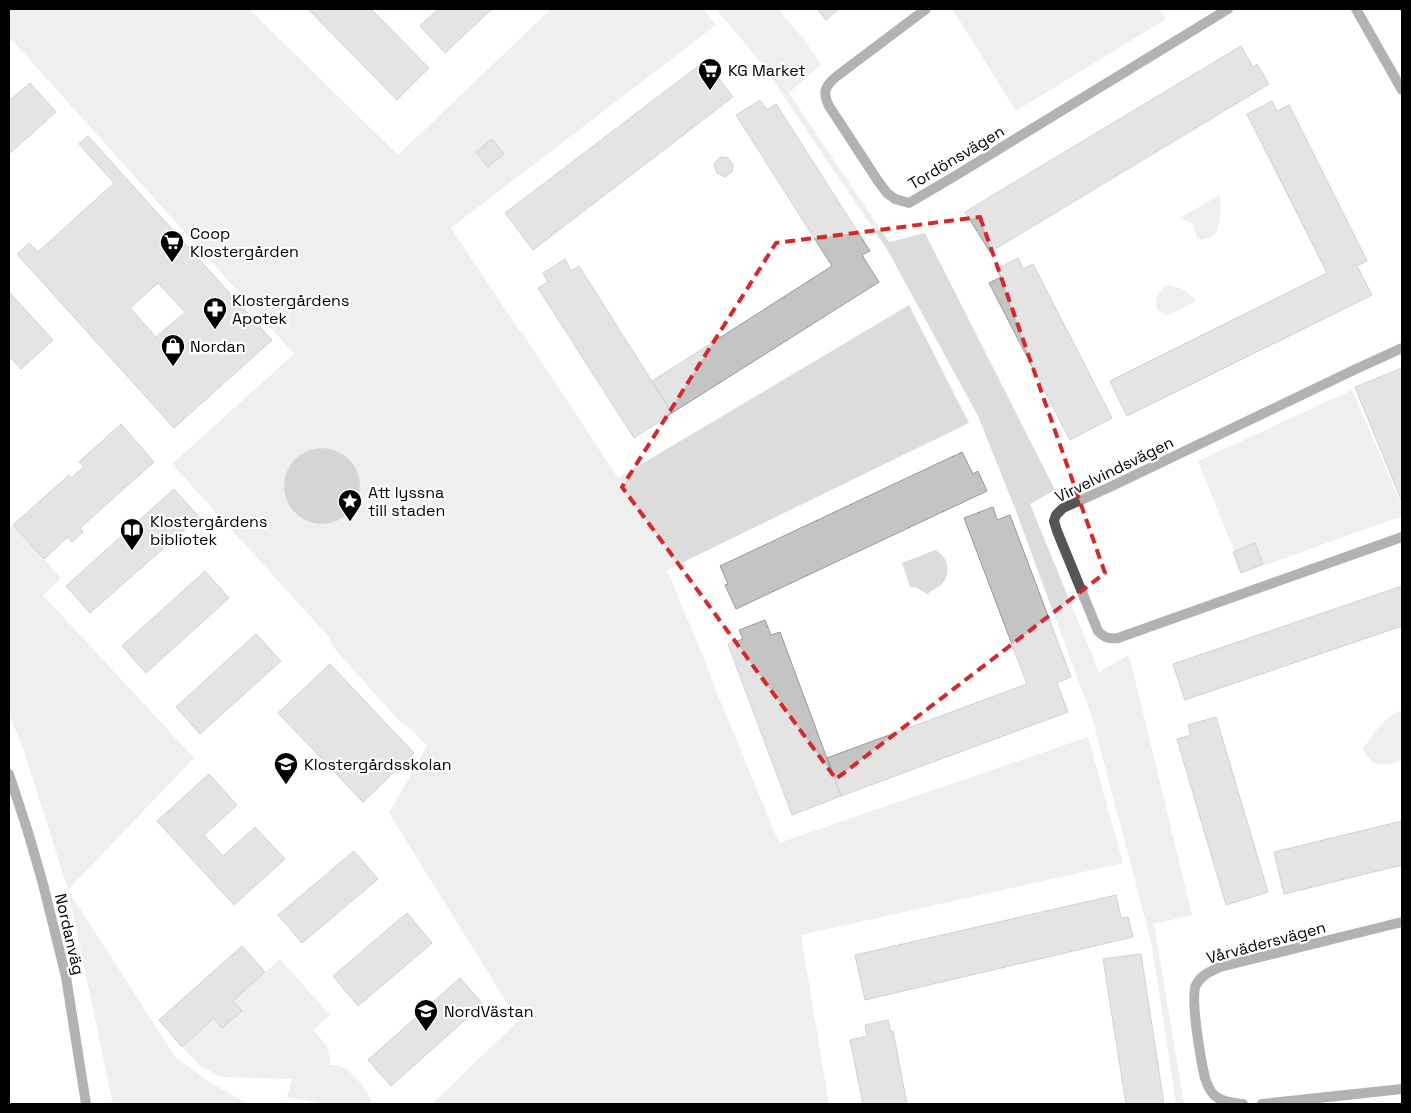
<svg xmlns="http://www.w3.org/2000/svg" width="1411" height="1113" font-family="'Space Grotesk',sans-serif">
<rect width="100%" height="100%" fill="#fff"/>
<path fill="#dcdcdc" d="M9,9H249L398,155L551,9H703L716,25L451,228L519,330L521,331L618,478L909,305L969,423L667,570L705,661L717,693L779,843L1088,737L1123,863L801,935L829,1104H432L518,1021L389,813L427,746L411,729L401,723L334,648L328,636L172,464L294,354L12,40L9,42Z
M716,9H778L803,38L821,64L789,93L889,242L925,233L1055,490L1030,504L1099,672L1129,655L1192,915L1154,924L1184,1104H1176L1152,945L1092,717L1014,506L978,416L888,251L762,64Z
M955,9H1159L1166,19L1016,111L953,10Z
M1220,195C1221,204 1221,224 1216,232C1213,237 1207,239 1202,240L1197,238C1194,224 1193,222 1179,218Z
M1168,285L1183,289L1197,301L1167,315L1157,310L1156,298L1163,288Z
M1352,390L1402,506V516L1243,573L1198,461Z
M13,525L61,578L43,595L194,758L68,890L176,1058L213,1084L248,1104H113L68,890L24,751L9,715V527Z
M935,550C949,557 952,574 941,585C937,588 931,591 927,594L915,587H910L902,563Z
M1402,710V761C1382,765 1374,770 1363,749C1373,734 1384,717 1402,710Z
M280,959L330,1015L313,1030C326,1045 329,1044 330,1065C333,1065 338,1065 342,1067C354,1073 369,1091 372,1104H324L287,1097L292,1079L222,1077L201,1067L182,1047L214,1018L222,1028L241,1011L233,1001Z"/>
<path fill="#a3a3a3" d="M284 486a38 38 0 1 1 76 0a38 38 0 1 1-76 0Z"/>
<path fill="#c4c4c4" stroke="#999" fill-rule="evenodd" d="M308,9H371L429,68L397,100Z
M438,9H492L445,53L420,26Z
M817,9H839L826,20Z
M1241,46L1253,67L1257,64L1269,84L990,252L965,212Z
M705,61L733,97L533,250L505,213Z
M30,83L56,112L9,154V101Z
M760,100L767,110L776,104L870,251L862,255L879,282L672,413L652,381L832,266L736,115Z
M1272,101L1277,111L1289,105L1367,261L1357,266L1372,295L1127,416L1110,381L1327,273L1247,114Z
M88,136L272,340L174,428L17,254L29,243L38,252L114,183L79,144ZM158,283L185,312L156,337L130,308Z
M492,139L504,154L488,167L476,152Z
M720,157L728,158L733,165L732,172L725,177L717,173L714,164Z
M1018,258L1023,269L1033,264L1112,418L1070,440L989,283L1001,277L997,269Z
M565,259L571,271L579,266L672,413L634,438L538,288L548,282L543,273Z
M9,292L53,340L21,369L9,356Z
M1402,368V502L1355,387Z
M121,424L154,462L80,528L83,532L72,542L68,537L44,559L13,525L69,475L71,478L84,467L79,462Z
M962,452L973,474L978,471L987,491L736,609L725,585L728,584L720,566Z
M174,489L199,517L90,613L66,586Z
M993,507L997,520L1010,515L1071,677L1057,683L1068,712L841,796L827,758L1027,684L964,518Z
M1255,543L1263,564L1241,573L1233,552Z
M205,571L229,598L146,673L122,646Z
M1402,586V626L1185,700L1173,664Z
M765,620L771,635L780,632L841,796L792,815L728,644L743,639L739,630Z
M256,634L281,661L200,734L176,707Z
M330,664L414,753L363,802L278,713Z
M1216,717L1268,892L1226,905L1177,739L1191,735L1188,725Z
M209,774L237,805L204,835L223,856L255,827L285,859L234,905L157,821Z
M1402,821V865L1284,894L1274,852Z
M354,851L378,879L302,943L278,915Z
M1116,895L1121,918L1128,917L1133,937L865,1000L855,955Z
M407,913L432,943L358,1006L333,976Z
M242,946L265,972L233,1001L242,1011L222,1028L214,1018L182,1047L159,1020Z
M1141,954L1164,1104H1126L1103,959Z
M460,978L483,1004L391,1086L368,1060Z
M888,1020L891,1032L893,1031L907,1104H863L850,1040L867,1036L865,1025Z"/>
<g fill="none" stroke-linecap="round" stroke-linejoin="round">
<path stroke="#555" stroke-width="10" d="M926,9L837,76C825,86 822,92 829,106L878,181L887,193L895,199L909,203L955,176L1228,9
M1402,348L1356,369L1110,487L1063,508L1056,515L1054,521L1057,531L1098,631C1105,638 1108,639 1118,638L1402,537
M1243,1104C1233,1103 1222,1102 1214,1095C1210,1091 1207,1084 1205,1078C1201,1061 1190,999 1196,985C1201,975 1211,971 1220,967L1402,922
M1262,1104L1402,1089"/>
<path stroke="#555" stroke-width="10" d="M1356,9L1402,90
M9,774L28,832L43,884L66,977L86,1104"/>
</g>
<path d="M0 0H1411V1113H0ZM980,217L1105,573L836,779L622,487L776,243Z" fill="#fff" fill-opacity=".55" fill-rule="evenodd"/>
<path fill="none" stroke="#d62828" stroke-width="4" stroke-dasharray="10 6" stroke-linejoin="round" d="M980,217L1105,573L836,779L622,487L776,243Z"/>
<defs>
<g id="supermarket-pin" transform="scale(1.25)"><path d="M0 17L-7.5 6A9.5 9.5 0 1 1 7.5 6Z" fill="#000" stroke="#fff"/><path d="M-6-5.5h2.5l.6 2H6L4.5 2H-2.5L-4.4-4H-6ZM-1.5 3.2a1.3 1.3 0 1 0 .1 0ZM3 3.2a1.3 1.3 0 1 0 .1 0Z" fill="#fff"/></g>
<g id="pharmacy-pin" transform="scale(1.25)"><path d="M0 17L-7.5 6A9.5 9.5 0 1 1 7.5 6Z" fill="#000" stroke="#fff"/><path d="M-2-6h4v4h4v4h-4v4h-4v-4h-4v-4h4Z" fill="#fff"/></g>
<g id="shop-pin" transform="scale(1.25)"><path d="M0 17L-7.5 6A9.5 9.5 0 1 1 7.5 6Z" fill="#000" stroke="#fff"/><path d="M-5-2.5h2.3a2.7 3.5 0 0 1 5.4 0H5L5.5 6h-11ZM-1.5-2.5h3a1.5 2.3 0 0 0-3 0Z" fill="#fff"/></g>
<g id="sight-pin" transform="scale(1.25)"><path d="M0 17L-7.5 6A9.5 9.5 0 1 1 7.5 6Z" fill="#000" stroke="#fff"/><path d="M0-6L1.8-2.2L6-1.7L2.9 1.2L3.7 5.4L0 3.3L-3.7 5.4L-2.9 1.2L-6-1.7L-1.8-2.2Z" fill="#fff"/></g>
<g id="library-pin" transform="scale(1.25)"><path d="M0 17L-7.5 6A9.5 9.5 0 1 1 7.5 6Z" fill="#000" stroke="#fff"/><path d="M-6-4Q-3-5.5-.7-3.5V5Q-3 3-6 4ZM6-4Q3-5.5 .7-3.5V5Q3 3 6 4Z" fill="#fff"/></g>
<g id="school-pin" transform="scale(1.25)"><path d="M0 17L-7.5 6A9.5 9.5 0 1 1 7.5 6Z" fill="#000" stroke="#fff"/><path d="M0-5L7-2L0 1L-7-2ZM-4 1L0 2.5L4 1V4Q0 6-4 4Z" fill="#fff"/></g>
</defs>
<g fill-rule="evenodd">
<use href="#supermarket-pin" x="710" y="70"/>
<use href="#supermarket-pin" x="172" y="242"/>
<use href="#pharmacy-pin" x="215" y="309"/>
<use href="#shop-pin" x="173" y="346"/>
<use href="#sight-pin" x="350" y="501"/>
<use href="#library-pin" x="132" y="530"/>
<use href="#school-pin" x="286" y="764"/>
<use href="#school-pin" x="426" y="1011"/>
</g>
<g text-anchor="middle" stroke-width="4.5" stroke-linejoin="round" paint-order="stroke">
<g font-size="16" fill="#000" stroke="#fff" text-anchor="start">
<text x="728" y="76">KG Market</text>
<text x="190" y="239">Coop<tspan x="190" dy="18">Klostergården</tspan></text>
<text x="232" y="306">Klostergårdens<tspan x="232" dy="18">Apotek</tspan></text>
<text x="190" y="352">Nordan</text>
<text x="368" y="498">Att lyssna<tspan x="368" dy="18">till staden</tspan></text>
<text x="150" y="527">Klostergårdens<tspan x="150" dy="18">bibliotek</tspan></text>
<text x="304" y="770">Klostergårdsskolan</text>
<text x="444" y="1017">NordVästan</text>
</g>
<g font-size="16" fill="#000" stroke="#fff">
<text transform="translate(956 157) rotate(-31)" y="6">Tordönsvägen</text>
<text transform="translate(1114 469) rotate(-26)" y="6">Virvelvindsvägen</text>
<text transform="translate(70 934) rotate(77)" y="6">Nordanväg</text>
<text transform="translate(1266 942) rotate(-15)" y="6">Vårvädersvägen</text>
</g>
</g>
<rect width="1411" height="1113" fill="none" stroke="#000000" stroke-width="20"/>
</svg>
